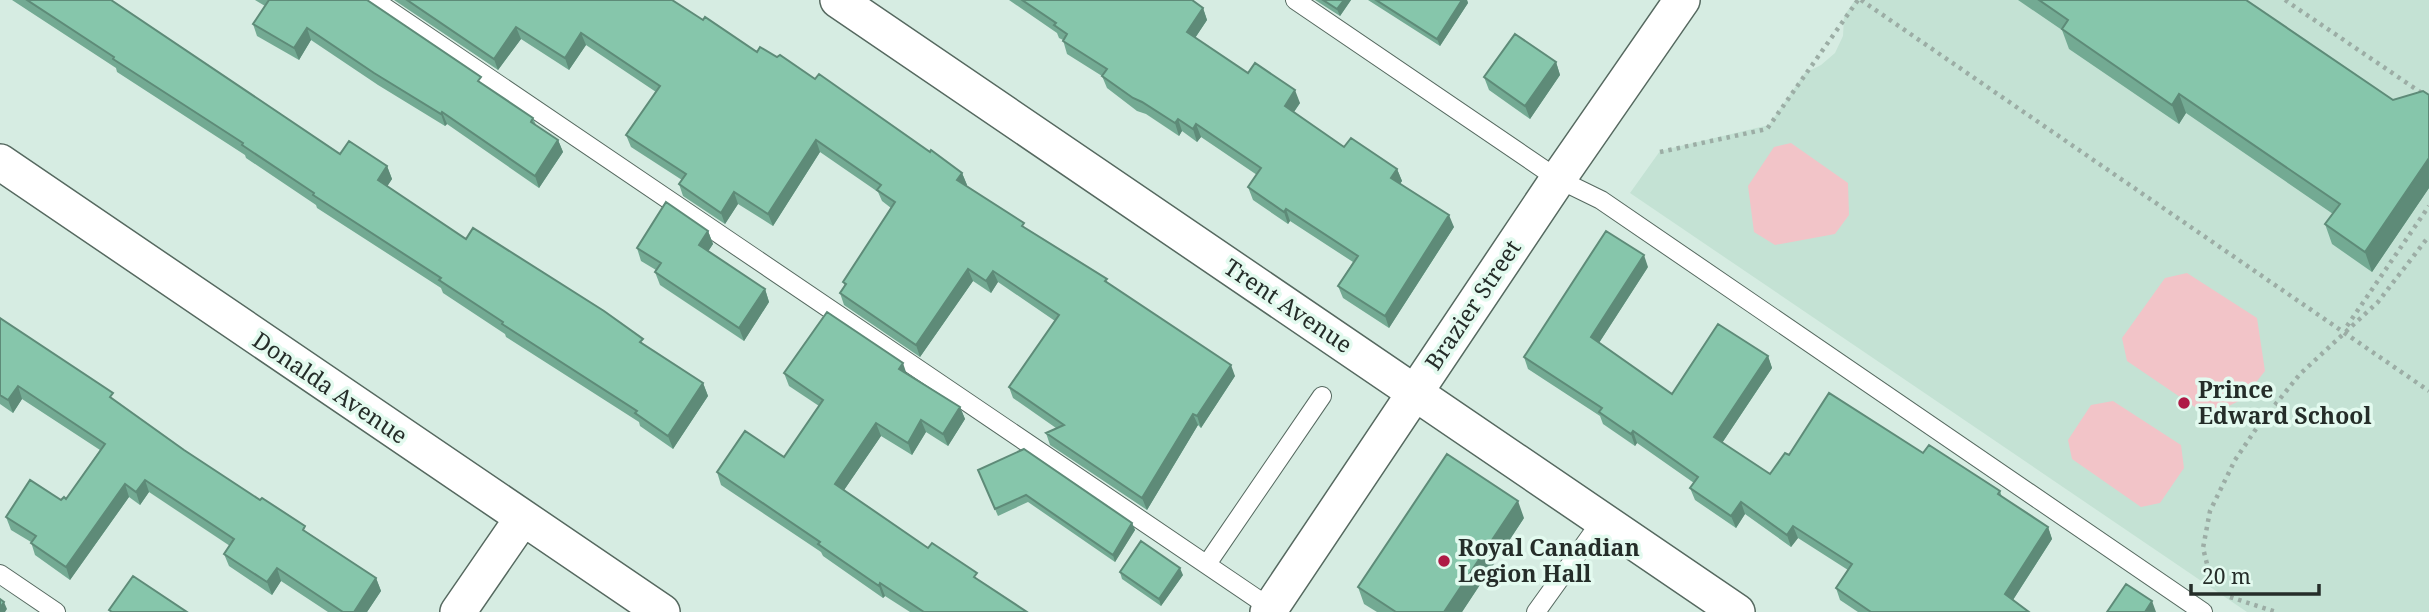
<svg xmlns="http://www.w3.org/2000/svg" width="2429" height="612" font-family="'Noto Serif',serif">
<rect width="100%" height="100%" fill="#d6ece2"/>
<path fill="#c4e2d4" d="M1855,0H2429V612H2247L1630,193L1660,151L1769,125L1805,73L1821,65L1835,53L1843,36L1844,16Z"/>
<path fill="#f2c4c8" d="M1791,143L1848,183L1849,215L1835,234L1775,245L1754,232L1748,186L1774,147Z
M2187,273L2257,318L2265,371L2243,399L2208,416L2127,361L2122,338L2165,278Z
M2113,401L2181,445L2184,468L2160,503L2141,507L2072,459L2068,440L2091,405Z"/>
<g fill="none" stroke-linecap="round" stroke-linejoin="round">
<g stroke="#566960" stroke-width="20">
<path id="lane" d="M374,0L1275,611
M1295,0L1558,179L1601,200L2203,612
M1207,564L1322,396
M0,574L56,612
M1536,612L1602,520"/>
</g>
<g stroke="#566960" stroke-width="38">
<path id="street" d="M838,0L1737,612
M0,162L662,612
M458,612L522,519
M1268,612L1558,179L1682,0"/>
</g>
<path stroke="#9cada5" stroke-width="4.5" stroke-dasharray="3.5 5" stroke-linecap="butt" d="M1861,0L2429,391
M2285,0L2429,98
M1660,152L1767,129L1858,0
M2347,326L2429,206
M2211,580L2203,548L2210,511L2235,460L2258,426L2300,374L2378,302L2429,236
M2230,597L2276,612"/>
<use href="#lane" stroke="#fff" stroke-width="18"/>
<use href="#street" stroke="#fff" stroke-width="35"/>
</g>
<path fill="#73aa93" d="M12,0H111L340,154L387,166L392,179L387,186L466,239L645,346L703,383L708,396L673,449L640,426L639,422L506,337L505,334L443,293L441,288L317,208L316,205L246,158L245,155L117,72L116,68Z
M255,0H367L484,85L533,118L536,125L558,140L563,152L539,188L447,124L445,126L378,85L311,40L299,60L257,36L253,24L265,6Z
M394,0H672L703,20L757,52L930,152L962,173L967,185L966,186L1026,229L1108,283L1235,376L1201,428L1198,425L1147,510L1050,445L1046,433L1056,428L1013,398L1009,387L1055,321L998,282L991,293L973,281L920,357L844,305L840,293L845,286L843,282L891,208L882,201L878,192L820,152L773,226L738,204L725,224L683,196L679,184L682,180L631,147L626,135L656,92L586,45L569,70L521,39L498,70Z
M1009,0H1192L1203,8L1207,20L1195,38L1248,73L1300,103L1294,112L1344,147L1397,169L1402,181L1400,183L1454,227L1389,328L1343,298L1338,286L1353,262L1290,221L1288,224L1253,200L1248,187L1257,175L1201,137L1197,142L1182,131L1179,136L1146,114L1137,111L1107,88L1102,76L1067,54L1063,40L1059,38L1057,33Z
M1315,0H1351L1340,16Z
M1368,0H1467L1468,3L1440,46Z
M2018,0H2246L2393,100L2429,95V188L2372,272L2332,244L2325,224L2333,214L2186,113L2179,124L2069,49L2062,30Z
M1556,62L1560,75L1530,119L1489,90L1484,77Z
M708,231L713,244L708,251L765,289L769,302L744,341L660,285L655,272L656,270L641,261L637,248Z
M1648,267L1599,343L1672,394L1768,356L1772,368L1722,443L1770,474L1789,455L1923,453L2000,491L2002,497L2048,527L2052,539L2013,600L2029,612H1858L1840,600L1836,588L1848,570L1798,538L1791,547L1745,514L1736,528L1695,500L1690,488L1694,483L1637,443L1635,446L1603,424L1600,416L1528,369L1524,357Z
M0,318L184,450L376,578L381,591L367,612H328L281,581L272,595L229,566L224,554L230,546L149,492L140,505L129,497L70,580L35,555L31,542L11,530L6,517L66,499L100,450L22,399L13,413L0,404Z
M784,373H907L960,407L965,419L948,446L926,432L912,455L881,436L844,490L928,548L1027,612H910L885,596L883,598L823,556L821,552L721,485L717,472L784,457L819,406L789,386Z
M978,470L1132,523L1135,530L1115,562L1028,502L998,516Z
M1524,518L1462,612H1377L1364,604L1358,587Z
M1120,572L1183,575L1161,606L1122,579Z"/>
<path fill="#5e8b78" d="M1344,0H1351L1340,16L1337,9Z
M1462,0H1467L1468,3L1440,46L1437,39Z
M1203,8L1207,20L1191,44L1187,32Z
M516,27L521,39L498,70L494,59Z
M307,28L311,40L299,60L294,48Z
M581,33L586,45L569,70L565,58Z
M1556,62L1560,75L1530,119L1525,106Z
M1295,90L1300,103L1289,119L1285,106Z
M2179,94L2186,113L2179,124L2172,105Z
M442,112L447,124L445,126L441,114Z
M1178,119L1182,131L1179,136L1175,123Z
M1196,124L1201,137L1197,142L1193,129Z
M558,140L563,152L539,188L535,176Z
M816,140L820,152L773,226L768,214Z
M2429,158V188L2372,272L2365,252Z
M387,166L392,179L383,193L378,180Z
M1397,169L1402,181L1396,190L1391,178Z
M962,173L967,185L961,192L957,180Z
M734,192L738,204L725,224L721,213Z
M1286,209L1290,221L1288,224L1284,212Z
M1449,215L1454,227L1389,328L1385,316Z
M708,231L713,244L704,258L699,245Z
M1644,255L1648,267L1595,349L1591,337Z
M968,269L973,281L920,357L916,345Z
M993,271L998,282L991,293L986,281Z
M765,289L769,302L744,341L739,328Z
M1768,356L1772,368L1718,449L1714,437Z
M903,363L907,375L899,369Z
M1231,365L1235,376L1201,428L1197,416Z
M703,383L708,396L673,449L668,436Z
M18,386L22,399L13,413L8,400Z
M960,407L965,419L948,446L943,434Z
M1193,414L1198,425L1147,510L1142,498Z
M921,420L926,432L912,455L908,443Z
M876,423L881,436L840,496L835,484Z
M1633,431L1637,443L1635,446L1631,434Z
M145,480L149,492L140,505L136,492Z
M125,484L129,497L70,580L66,567Z
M1518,501L1524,518L1462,612H1444Z
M1741,502L1745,514L1736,528L1731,516Z
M1132,523L1135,530L1115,562L1113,555Z
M1793,526L1798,538L1791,547L1787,535Z
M2048,527L2052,539L2009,606L2005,594Z
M277,568L281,581L272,595L267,582Z
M1180,568L1183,575L1161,606L1159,599Z
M376,578L381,591L367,612H354Z
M880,583L885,596L883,598L879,586Z
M2152,601L2156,612H2145Z
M4,602L7,609L5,612H0V608Z"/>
<path fill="#86c6ab" stroke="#5e8b78" stroke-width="2" d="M27,0H111L340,154L349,141L387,166L378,180L466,239L473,228L604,311L643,339L640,342L703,383L668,436L635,413L637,411L502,324L503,322L439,280L441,278L313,195L314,193L242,145L243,143L113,59L114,57Z
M269,0H367L481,77L478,81L533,118L531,122L558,140L535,176L442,112L441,114L374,73L307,28L294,48L253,24Z
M407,0H672L703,20L705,17L757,52L760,47L777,57L780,55L815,79L819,74L930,152L931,150L962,173L957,180L1024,223L1022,226L1107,279L1105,281L1231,365L1197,416L1193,414L1142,498L1046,433L1064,425L1009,387L1059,315L993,271L986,281L968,269L916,345L840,293L846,284L843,282L895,202L877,190L881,185L816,140L768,214L734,192L721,213L679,184L686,174L626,135L660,86L581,33L565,58L516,27L494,59Z
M1022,0H1192L1203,8L1187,32L1248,73L1255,63L1295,90L1285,106L1344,147L1351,138L1397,169L1391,178L1449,215L1385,316L1338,286L1358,256L1286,209L1284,212L1248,187L1261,168L1196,124L1193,129L1178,119L1175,123L1142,102L1133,98L1102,76L1107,69L1063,41L1067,34L1054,25L1056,23Z
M1323,0H1344L1337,9Z
M1376,0H1462L1437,39Z
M2039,0H2246L2393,100L2423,91L2429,95V158L2365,252L2325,224L2340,204L2179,94L2172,105L2062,29L2068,20Z
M1515,34L1556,62L1525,106L1484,77Z
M666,202L708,231L699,245L765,289L739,328L655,272L661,263L637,248Z
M1606,231L1644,255L1591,337L1672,394L1718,324L1768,356L1714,437L1770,474L1785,453L1789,455L1829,393L1923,453L1929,445L2000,491L1998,494L2048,527L2005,594L2029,612H1871L1836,588L1852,564L1793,526L1787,535L1741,502L1731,516L1690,488L1698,477L1633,431L1631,434L1599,412L1602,408L1524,357Z
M827,312L903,363L899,369L960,407L943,434L921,420L908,443L876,423L835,484L928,548L932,543L977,573L974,577L1027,612H924L880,583L879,586L818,544L820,542L717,472L745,431L784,457L823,400L784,373Z
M0,318L113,393L110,397L184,450L260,500L262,498L305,526L303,530L376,578L354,612H343L277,568L267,582L224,554L234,539L145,480L136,492L125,484L66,567L31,543L36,536L6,517L30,480L61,500L64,497L66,499L105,444L18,386L8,400L0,395Z
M1024,449L1132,523L1113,555L1026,495L995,509L978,470Z
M1447,454L1518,501L1444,612H1396L1358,587Z
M1141,541L1180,568L1159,599L1120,572Z
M133,576L187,612H112L109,610Z
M2126,584L2152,601L2145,612H2107Z
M0,599L4,602L0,608Z"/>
<g fill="#ae1b46" stroke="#e3faef" stroke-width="2.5">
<circle cx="2184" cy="403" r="7"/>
<circle cx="1444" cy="561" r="7"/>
</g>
<g text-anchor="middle" stroke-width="7" stroke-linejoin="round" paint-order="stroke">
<g font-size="23" fill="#252d29" stroke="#e3faef">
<text transform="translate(1473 305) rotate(-56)" y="8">Brazier Street</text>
<text transform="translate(1288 306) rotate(34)" y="8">Trent Avenue</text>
<text transform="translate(330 388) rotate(34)" y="8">Donalda Avenue</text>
</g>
<g font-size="23" font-weight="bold" fill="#252d29" stroke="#e3faef" text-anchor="start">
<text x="2198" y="398">Prince<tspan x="2198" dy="26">Edward School</tspan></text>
<text x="1458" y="556">Royal Canadian<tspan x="1458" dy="26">Legion Hall</tspan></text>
</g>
</g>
<path d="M2191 584v10h128v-10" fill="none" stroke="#252d29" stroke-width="3.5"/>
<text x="2202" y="584" font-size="21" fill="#252d29" stroke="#e3faef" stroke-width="5" paint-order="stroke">20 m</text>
</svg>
